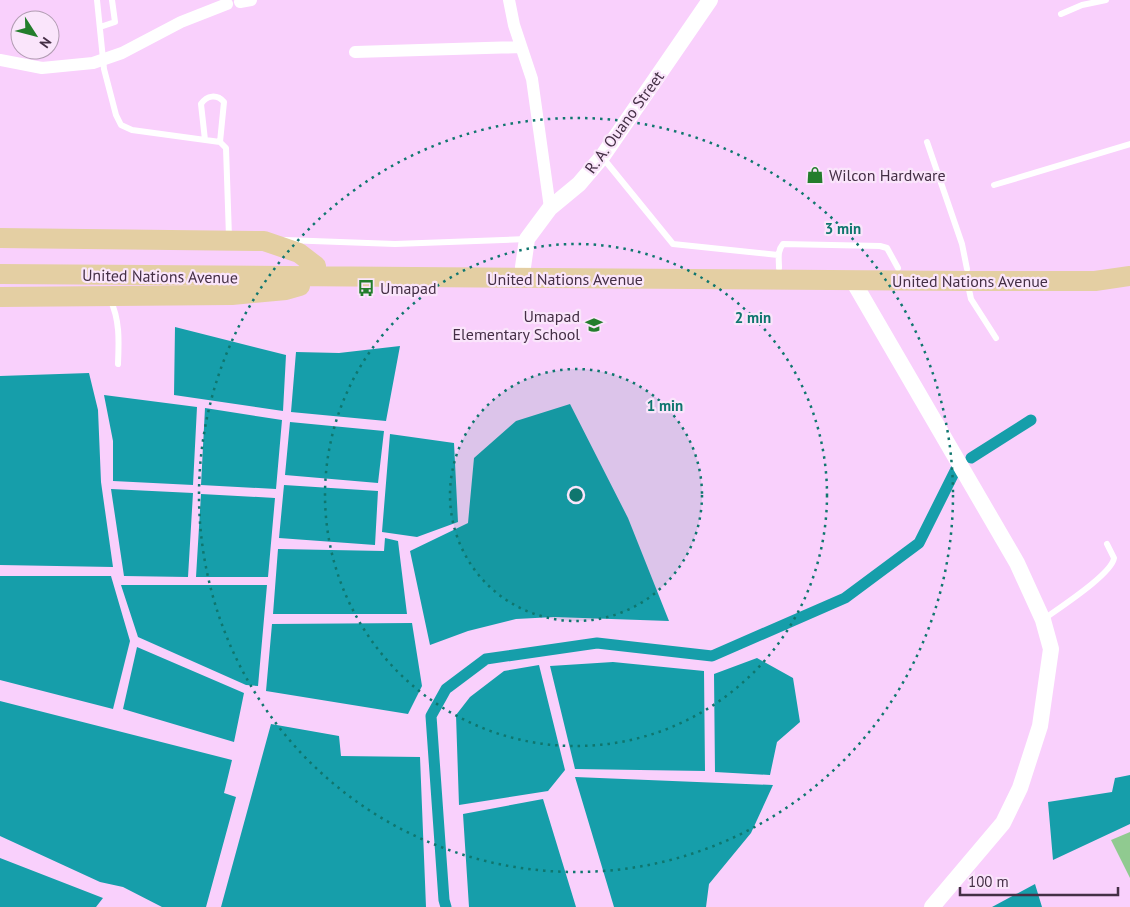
<svg xmlns="http://www.w3.org/2000/svg" width="1130" height="907" font-family="'PT Sans',sans-serif">
<rect width="100%" height="100%" fill="#f9d0fc"/>
<path fill="#90ca90" d="M1130,832V878L1111,840Z"/>
<path fill="#169eaa" d="M175,327L286,355L283,411L174,395Z
M400,346L386,421L291,412L296,352L339,353Z
M89,373L98,410L101,482L113,567L0,565V376Z
M104,395L197,407L193,485L113,481V441Z
M570,404L628,518L669,621L554,617L516,619L468,631L430,645L410,551L468,523L474,458L516,421Z
M205,408L282,420L276,489L201,485Z
M290,422L384,431L378,483L285,475Z
M390,434L454,443L458,522L417,537L382,532Z
M284,485L378,491L375,545L279,538Z
M111,489L193,493L188,577L124,576Z
M201,494L275,498L268,577H196Z
M385,538L398,541L407,614H273L278,549L384,551Z
M0,576H111L130,641L113,709L0,680Z
M121,585H267L258,686L246,685L138,637Z
M412,623L422,686L408,714L266,691L272,624Z
M137,647L244,693L234,742L123,709Z
M757,658L793,678L800,722L777,742L770,775L715,772L714,674Z
M613,662L704,671L705,771L575,769L550,666Z
M539,665L565,770L548,791L459,805L456,715L470,697L504,671Z
M0,701L232,760L224,793L236,797L206,907H162L123,887L100,882L0,836Z
M271,724L339,736L341,756L420,757L426,907H221Z
M1130,775V824L1053,860L1048,802L1112,792L1115,778Z
M575,777L773,785L751,833L709,884L706,907H614Z
M543,799L576,907H469L463,814Z
M0,858L103,898L96,907H0Z
M1035,884L1042,907H992Z"/>
<g fill="none" stroke-linecap="round" stroke-linejoin="round">
<path stroke="#169eaa" stroke-width="11" d="M971,458L1031,420
M446,907L444,900L431,716L446,689L486,659L597,643L712,656L845,598L919,543L956,469"/>
<path stroke="#fff" stroke-width="6" d="M97,0L104,69L116,115L121,125L132,130L220,142L226,148L229,237
M1061,14L1082,5L1106,0
M100,27L115,22L112,0
M205,140L201,104C207,95 217,94 224,102L220,142
M927,142L962,244L967,269
M603,158L673,244L778,255
M994,185L1130,144
M285,240L395,244L527,239
M779,268C779,259 777,251 783,244L880,246L887,248L898,268
M968,285L971,299L996,338
M110,299C120,320 119,341 118,364
M1044,619C1059,608 1112,574 1114,558L1107,544"/>
<path stroke="#fff" stroke-width="12" d="M509,0L514,25L532,79L550,208
M240,2L251,0
M355,52L521,47
M0,60L42,68L93,63L122,53L181,22L227,4"/>
<path stroke="#fff" stroke-width="16" d="M523,267L527,239L550,208L579,184L602,157L710,0
M853,281L1017,563L1043,620L1051,649L1040,726L1020,788L1003,823L932,907"/>
<path stroke="#e4cfa3" stroke-width="20" d="M0,238L264,241L299,253L316,266
M0,274L967,281H1095L1130,276
M0,297L232,295L286,290L300,286"/>
</g>
<circle cx="576" cy="495" r="126" fill="#0f766e" fill-opacity=".12"/>
<g fill="none" stroke="#0f766e" stroke-width="2.5" stroke-dasharray="2.5 5">
<circle cx="576" cy="495" r="126"/>
<circle cx="576" cy="495" r="251"/>
<circle cx="576" cy="495" r="377"/>
</g>
<defs>
<g id="shop-bare" transform="scale(1.35)"><path d="M-5-2.5h2.3a2.7 3.5 0 0 1 5.4 0H5L5.5 6h-11ZM-1.5-2.5h3a1.5 2.3 0 0 0-3 0Z" fill="#237d2c" stroke="#fae5fb" stroke-width="2.5" paint-order="stroke"/></g>
<g id="bus-bare" transform="scale(1.35)"><path d="M-5-6H5V4H4V6H2V4H-2V6H-4V4H-5ZM-3.5-4V0h7V-4ZM-3.5 1.2v1.5H-2V1.2ZM2 1.2v1.5H3.5V1.2Z" fill="#237d2c" stroke="#fae5fb" stroke-width="2.5" paint-order="stroke"/></g>
<g id="school-bare" transform="scale(1.35)"><path d="M0-5L7-2L0 1L-7-2ZM-4 1L0 2.5L4 1V4Q0 6-4 4Z" fill="#237d2c" stroke="#fae5fb" stroke-width="2.5" paint-order="stroke"/></g>
</defs>
<g fill-rule="evenodd">
<use href="#shop-bare" x="815" y="175"/>
<use href="#bus-bare" x="366" y="288"/>
<use href="#school-bare" x="594" y="325"/>
</g>
<g text-anchor="middle" stroke-width="4.5" stroke-linejoin="round" paint-order="stroke">
<g font-size="16" fill="#442f45" stroke="#fae5fb">
<text transform="translate(624 122) rotate(-54)" y="6">R. A. Ouano Street</text>
<text transform="translate(160 276) rotate(1)" y="6">United Nations Avenue</text>
<text x="565" y="285">United Nations Avenue</text>
<text x="970" y="287">United Nations Avenue</text>
</g>
<g font-size="16" fill="#442f45" stroke="#fae5fb" text-anchor="start">
<text x="829" y="181">Wilcon Hardware</text>
<text x="380" y="294">Umapad</text>
<text x="580" y="322" text-anchor="end">Umapad<tspan x="580" dy="18">Elementary School</tspan></text>
</g>
</g>
<circle cx="576" cy="495" r="8" fill="#0f766e" stroke="#fae5fb" stroke-width="2.5"/>
<g font-size="15" text-anchor="middle" font-weight="bold" fill="#0f766e" stroke="#fae5fb" stroke-width="4.5" stroke-linejoin="round" paint-order="stroke">
<text x="843" y="234">3 min</text>
<text x="753" y="323">2 min</text>
<text x="665" y="411">1 min</text>
</g>
<g transform="translate(35 35) rotate(126)"><circle r="24" fill="#fae5fb" stroke="#b19cb2"/>
<path d="M0-4L9 19L0 12L-9 19Z" fill="#237d2c"/>
<text y="-8" font-size="14" font-weight="bold" text-anchor="middle" fill="#442f45">N</text>
</g>
<path d="M960 887v8h158v-8" fill="none" stroke="#442f45" stroke-width="2.5"/>
<text x="968" y="887" font-size="15" fill="#442f45" stroke="#fae5fb" stroke-width="4" paint-order="stroke">100 m</text>
</svg>
